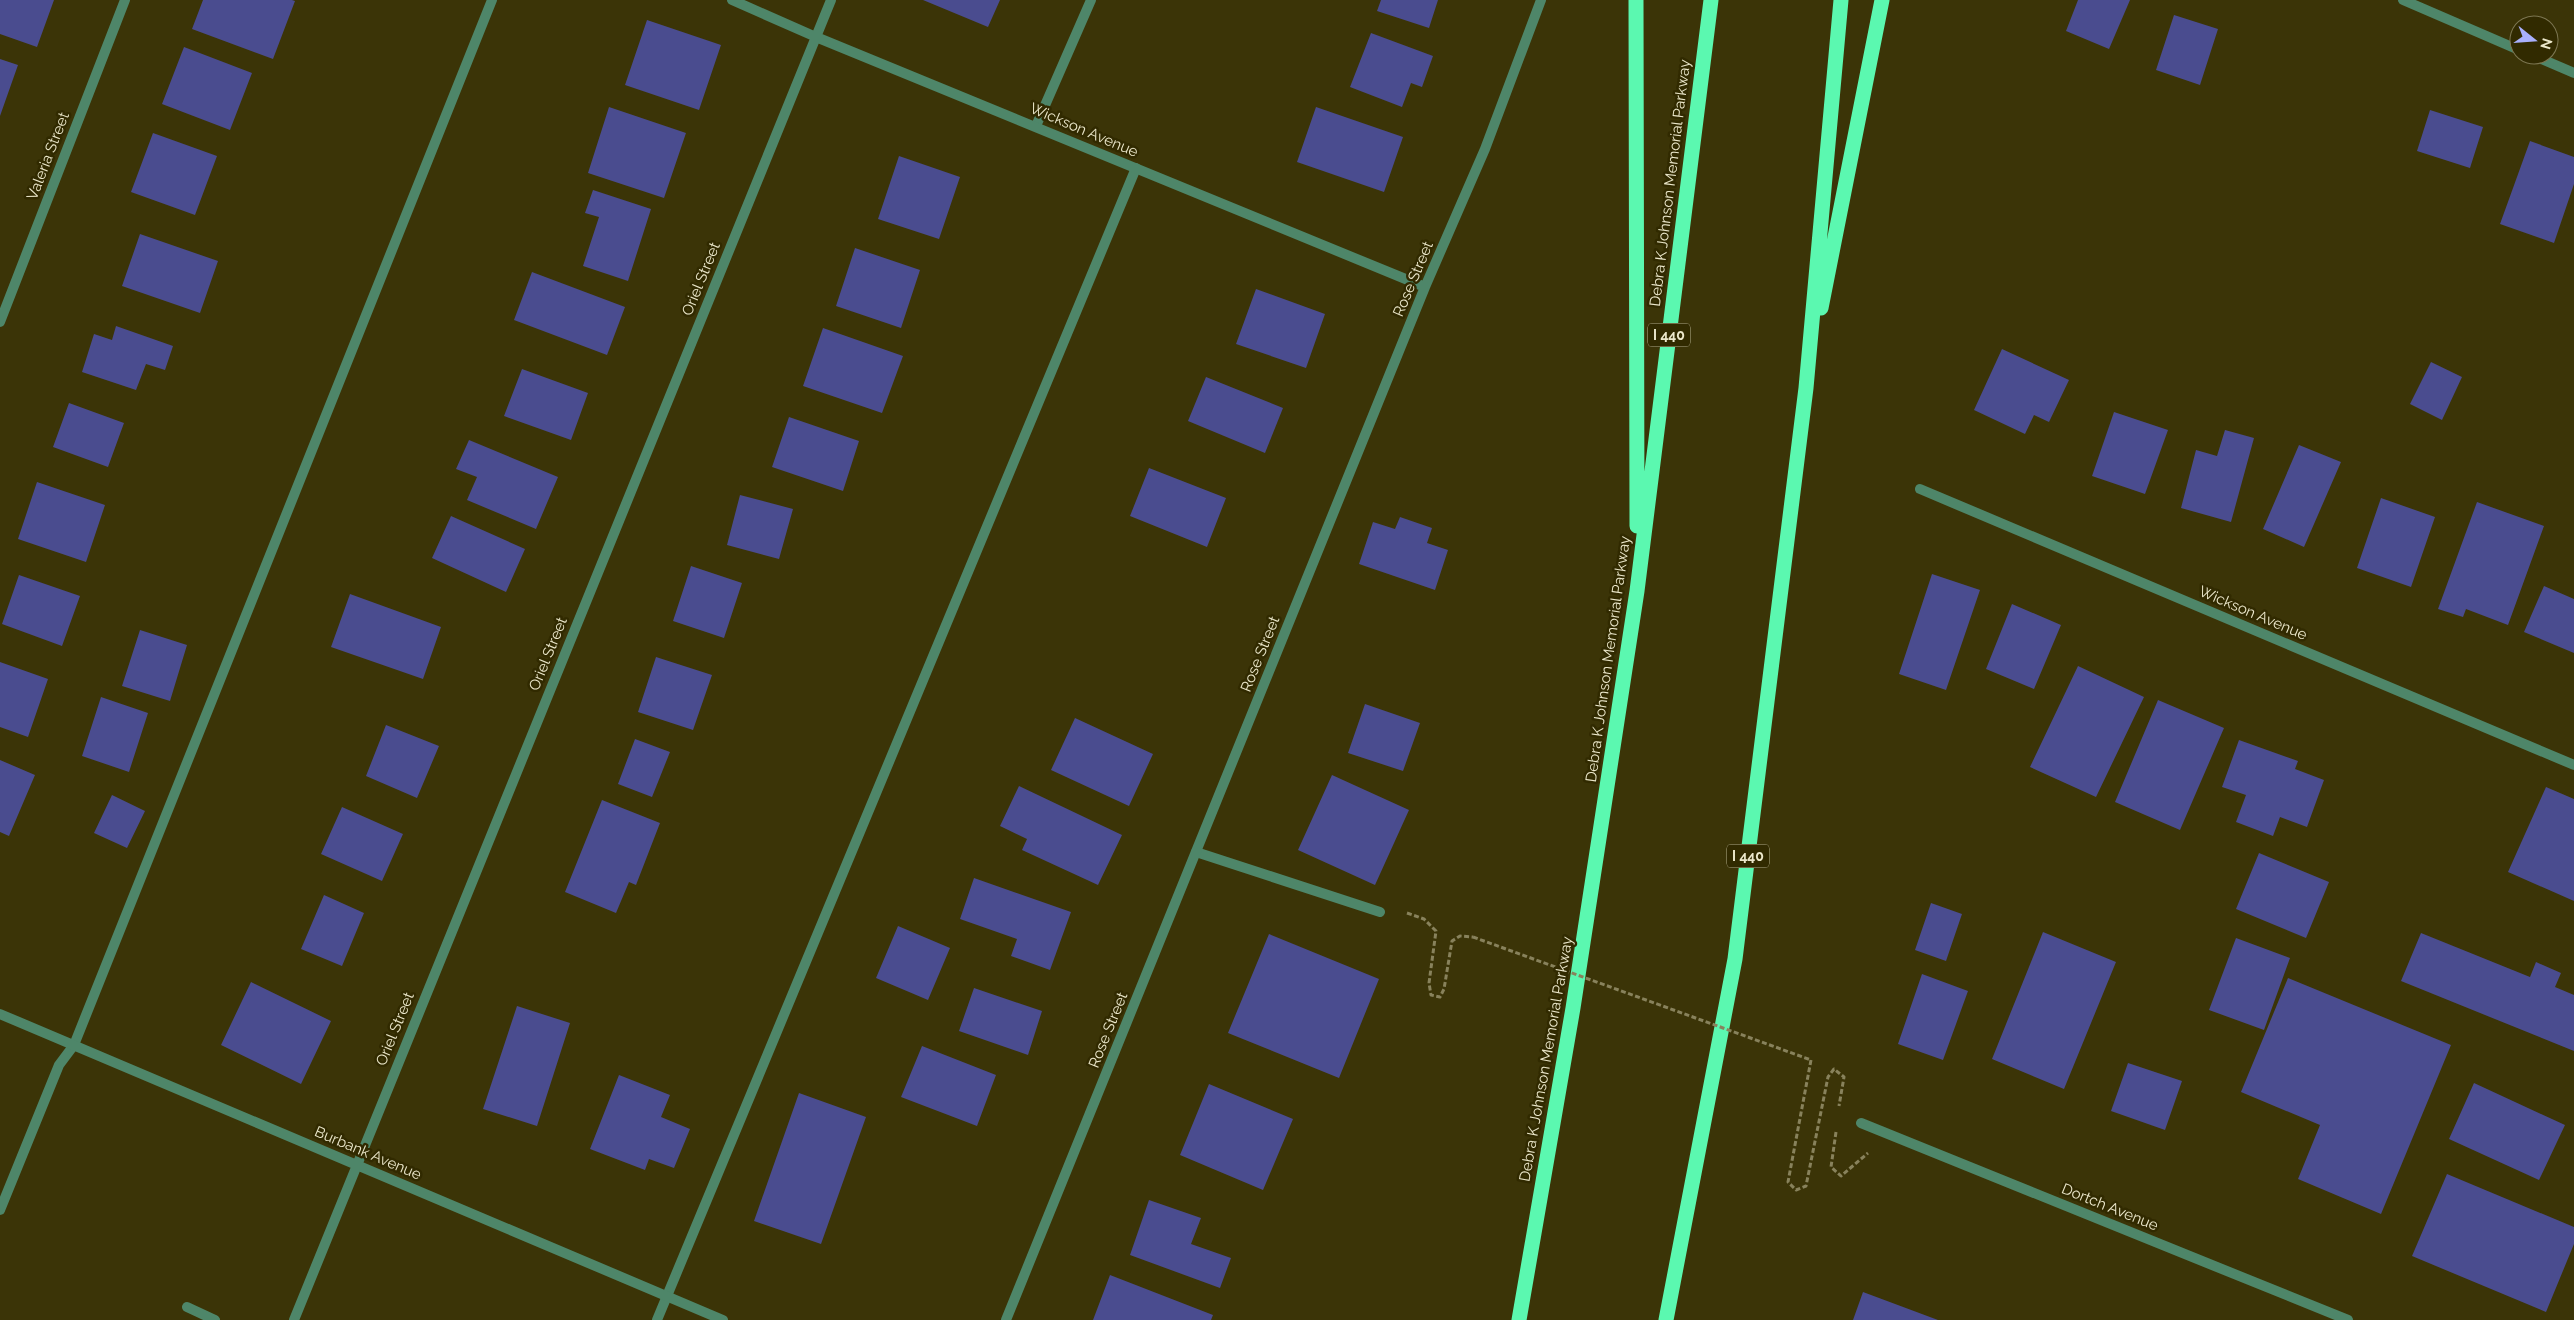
<svg xmlns="http://www.w3.org/2000/svg" width="2574" height="1320" font-family="Raleway,sans-serif">
<rect width="100%" height="100%" fill="#3b3407"/>
<path fill="#4a4c8f" d="M0,0H54L37,47L0,34Z
M203,0H292L295,1L273,59L192,29Z
M923,0H1000L988,27Z
M1381,0H1438L1429,28L1377,11Z
M2078,0H2130L2109,49L2066,31Z
M2174,15L2218,29L2200,85L2156,70Z
M647,20L721,45L699,110L625,85Z
M1371,33L1433,56L1422,87L1411,83L1402,107L1350,87Z
M184,47L252,73L230,130L162,104Z
M0,59L18,65L0,116Z
M609,107L686,133L664,198L588,173Z
M1316,107L1403,137L1384,192L1297,162Z
M2430,110L2483,127L2470,168L2417,151Z
M153,133L217,156L195,215L131,192Z
M2530,141L2574,157V184L2554,243L2500,224Z
M899,156L960,177L939,239L878,219Z
M593,190L651,209L628,281L583,266L599,217L585,213Z
M140,234L218,261L200,313L122,286Z
M855,248L920,270L901,328L836,306Z
M532,272L625,307L607,355L514,320Z
M1256,289L1325,314L1306,368L1236,344Z
M116,326L173,346L165,370L146,364L136,390L82,372L94,334L112,340Z
M823,328L903,356L882,413L803,386Z
M2002,349L2069,380L2049,422L2034,415L2025,434L1974,410Z
M2431,362L2462,377L2442,420L2410,404Z
M522,369L588,393L571,440L504,416Z
M1206,377L1283,408L1265,453L1188,421Z
M69,403L124,423L108,467L53,447Z
M2114,412L2168,430L2145,494L2092,476Z
M789,417L859,441L843,491L772,467Z
M2225,430L2254,438L2231,522L2181,508L2196,450L2217,456Z
M469,440L558,477L536,529L467,500L477,477L456,469Z
M2299,445L2341,462L2304,547L2263,529Z
M1149,468L1226,498L1207,547L1130,516Z
M37,482L105,505L86,562L18,539Z
M740,495L793,509L779,559L727,545Z
M2381,498L2435,517L2411,587L2357,568Z
M2477,502L2544,526L2508,625L2466,609L2463,617L2438,609Z
M451,516L525,549L506,592L432,558Z
M1400,517L1432,528L1427,543L1448,550L1435,590L1359,564L1373,522L1395,529Z
M691,566L742,583L724,638L673,621Z
M1932,574L1980,590L1946,690L1899,674Z
M19,575L80,596L62,646L2,624Z
M2544,586L2574,599V653L2524,632Z
M350,594L441,627L423,679L331,647Z
M2012,604L2061,625L2034,689L1986,669Z
M140,630L187,645L170,701L122,686Z
M656,657L712,675L693,730L638,712Z
M0,662L48,679L28,737L0,727Z
M2078,666L2144,697L2096,797L2030,767Z
M101,697L148,713L129,772L82,756Z
M2158,700L2224,728L2180,830L2115,802Z
M1365,704L1420,723L1403,771L1348,753Z
M1075,718L1153,754L1129,806L1051,770Z
M386,725L439,746L417,798L366,776Z
M635,739L670,752L652,797L618,784Z
M2239,740L2298,761L2295,769L2324,780L2307,827L2280,817L2273,836L2236,822L2246,795L2222,787Z
M0,760L35,775L9,836L0,832Z
M1332,775L1409,810L1375,885L1298,850Z
M1019,786L1122,835L1098,885L1022,850L1027,839L1000,826Z
M2546,787L2574,799V901L2508,872Z
M112,795L145,811L127,848L94,833Z
M602,800L660,823L636,885L629,882L616,913L565,892Z
M342,807L403,834L382,881L321,854Z
M2259,853L2329,882L2306,938L2236,909Z
M974,878L1071,912L1050,970L1011,956L1017,939L960,919Z
M324,895L364,913L342,966L301,949Z
M1931,903L1962,914L1946,961L1915,950Z
M898,926L950,948L928,1000L876,978Z
M2043,932L2116,962L2064,1089L1992,1059Z
M2421,933L2530,977L2536,962L2561,973L2555,987L2574,995V1051L2401,981Z
M1269,934L1379,979L1339,1078L1228,1033Z
M2236,938L2290,958L2264,1030L2209,1010Z
M1922,974L1968,991L1943,1060L1898,1044Z
M2288,978L2451,1045L2381,1214L2298,1179L2320,1125L2241,1092Z
M251,982L331,1021L301,1084L221,1045Z
M974,988L1042,1011L1028,1055L959,1031Z
M517,1006L570,1023L537,1126L483,1109Z
M922,1046L996,1075L977,1126L901,1097Z
M2128,1063L2182,1081L2165,1130L2111,1111Z
M619,1075L670,1095L661,1117L690,1129L674,1168L649,1159L645,1170L590,1149Z
M2474,1083L2565,1125L2539,1180L2449,1139Z
M1209,1084L1293,1119L1263,1190L1180,1155Z
M799,1093L866,1117L821,1244L754,1221Z
M2447,1174L2574,1227V1244L2546,1312L2412,1256Z
M1149,1200L1201,1218L1191,1244L1231,1258L1220,1288L1130,1255Z
M1110,1275L1213,1315L1211,1320H1093Z
M1863,1292L1938,1320H1853Z"/>
<g fill="none" stroke-linecap="round" stroke-linejoin="round">
<path stroke="#88825c" stroke-width="3" stroke-dasharray="5 2.5" stroke-linecap="butt" d="M1407,913L1424,919L1436,931L1429,983L1431,995L1440,997L1444,989L1452,941L1460,936L1473,937
M1811,1060L1788,1182L1796,1190L1806,1186L1828,1077L1834,1069L1844,1077L1839,1106
M1836,1132L1831,1167L1841,1176L1868,1153"/>
<path stroke="#4e8669" stroke-width="10" d="M1036,126L1091,0
M1196,852L1380,912
M1861,1123L2348,1320
M0,1210L59,1065L74,1045L492,0
M187,1307L215,1320
M657,1320L1136,168"/>
<path stroke="#4e8669" stroke-width="10" d="M732,0L816,37L1425,287
M2403,0L2519,50
M2532,55L2574,73
M0,322L125,0
M1920,489L2574,765
M0,1014L723,1320
M294,1320L831,0
M1006,1320L1425,287L1485,149L1541,0"/>
<path stroke="#5bf8b0" stroke-width="15" d="M1636,0L1637,526
M1821,308L1882,0
M1519,1320L1573,1008L1637,591L1711,0
M1666,1320L1735,959L1806,388L1841,0"/>
<path stroke="#88825c" stroke-width="3" stroke-dasharray="5 2.5" stroke-linecap="butt" d="M1473,937L1811,1060"/>
</g>
<g text-anchor="middle" stroke-width="5" stroke-linejoin="round" paint-order="stroke">
<g fill="#312a00" stroke="#b4af8e" stroke-width="1">
<rect x="1648" y="323.5" width="42" height="23" rx="4"/>
<rect x="1727" y="844.5" width="42" height="23" rx="4"/>
</g>
<g font-size="14" font-weight="bold" fill="#ece8cb">
<text x="1669" y="340">I 440</text>
<text x="1748" y="861">I 440</text>
</g>
<g font-size="15" fill="#ece8cb" stroke="#312a00">
<text transform="translate(1084 130) rotate(23)" y="5">Wickson Avenue</text>
<text transform="translate(48 156) rotate(-69)" y="5">Valeria Street</text>
<text transform="translate(1670 183) rotate(-83)" y="5">Debra K Johnson Memorial Parkway</text>
<text transform="translate(701 279) rotate(-68)" y="5">Oriel Street</text>
<text transform="translate(1413 279) rotate(-67)" y="5">Rose Street</text>
<text transform="translate(2253 613) rotate(23)" y="5">Wickson Avenue</text>
<text transform="translate(548 654) rotate(-68)" y="5">Oriel Street</text>
<text transform="translate(1260 654) rotate(-68)" y="5">Rose Street</text>
<text transform="translate(1608 659) rotate(-82)" y="5">Debra K Johnson Memorial Parkway</text>
<text transform="translate(395 1029) rotate(-68)" y="5">Oriel Street</text>
<text transform="translate(1108 1030) rotate(-68)" y="5">Rose Street</text>
<text transform="translate(1546 1059) rotate(-80)" y="5">Debra K Johnson Memorial Parkway</text>
<text transform="translate(368 1153) rotate(23)" y="5">Burbank Avenue</text>
<text transform="translate(2110 1207) rotate(22)" y="5">Dortch Avenue</text>
</g>
</g>
<g transform="translate(2534 40) rotate(107)"><circle r="24" fill="#312a00" stroke="#7c7651"/>
<path d="M0-4L9 19L0 12L-9 19Z" fill="#a9b0fc"/>
<text y="-8" font-size="14" font-weight="bold" text-anchor="middle" fill="#ece8cb">N</text>
</g>
</svg>
